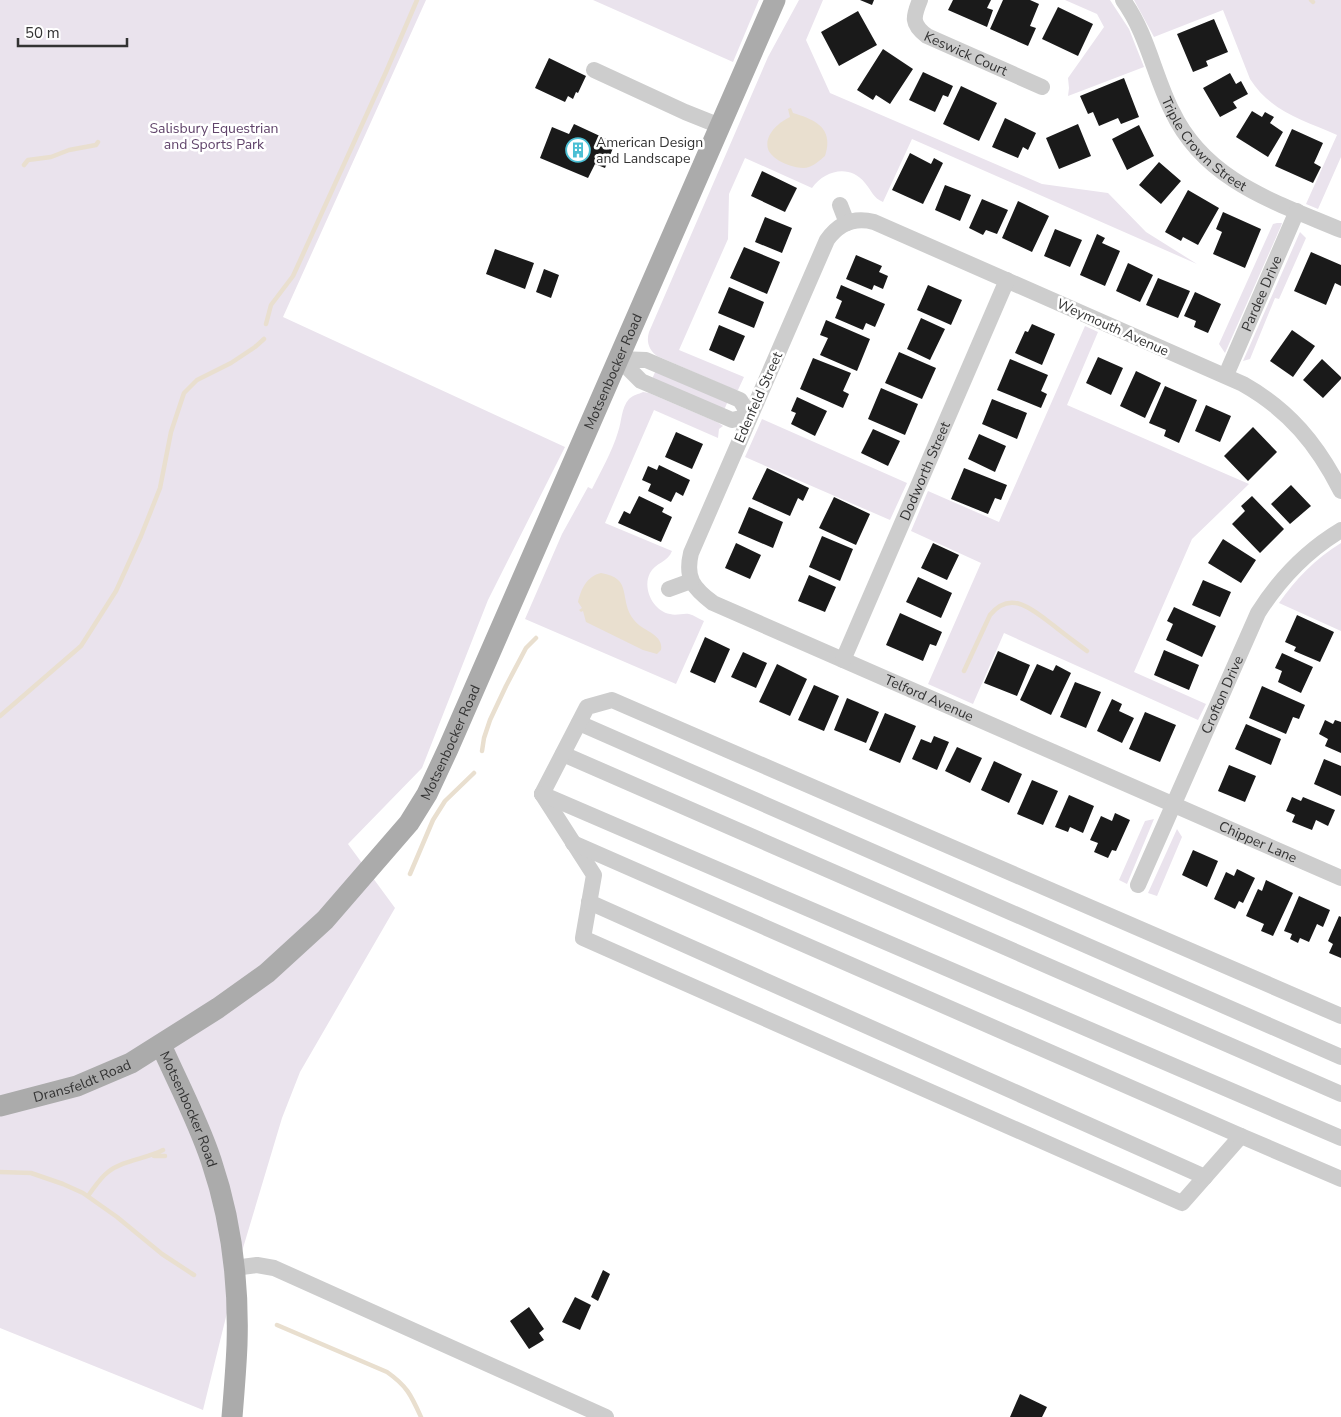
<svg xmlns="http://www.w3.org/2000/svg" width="1341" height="1417" font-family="'Nunito Sans',sans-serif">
<rect width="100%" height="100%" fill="#fff"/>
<path fill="#eae3ed" d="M0,0H426L283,317L565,447L488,600L422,768L348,844L395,908L300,1072L282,1118L243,1248L203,1410L0,1328Z
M593,0H759L733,62Z
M799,0H823L806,40L830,93L1042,184L1108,193L1146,232L1197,264L912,139L883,202C873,198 872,191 865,183C850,164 825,170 812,188L745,158L729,194L728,239L679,350L744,377L738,390H735L657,356C649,350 646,342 649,332L768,57Z
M1065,0H1110L1129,29L1144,67L1068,96L1069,88L1068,78L1104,27L1097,14Z
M1134,0H1341V157L1318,209L1306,204L1337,135C1303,120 1271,112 1250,79L1223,10L1154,37Z
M1277,223H1282L1281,226L1225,353L1219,344L1273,224Z
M1300,232L1306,238L1279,299L1275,298L1250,359L1243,361Z
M1085,326L1098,332L1067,405L1249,484L1192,539L1134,672L1206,704L1198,720L1004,633L973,704L928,684L981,563L911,531L928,491L999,522Z
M656,370L728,401L724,410L652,379Z
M643,392L649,393L717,422L723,426L719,429L718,438L654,410L605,523L672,551C668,562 655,563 650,573C642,588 653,611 670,614C676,616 683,613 689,614C694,615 699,619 704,621L676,684L525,619L562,534L588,487L592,489C601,471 612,452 618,432C622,421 621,408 629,399C633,395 639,394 643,392Z
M762,419L907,483L890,520L745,457Z
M1341,543V631L1279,603C1295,580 1316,558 1341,543Z
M1154,819L1127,884L1119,880L1145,821Z
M1177,829L1182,837L1157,896L1148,893Z"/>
<path fill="#e9dfcf" d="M791,108L793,113C816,120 834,128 825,156C820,160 815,165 809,167C798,171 772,161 768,149C764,135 779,122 790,117L788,109Z
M601,573C634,578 618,600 634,620C642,631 664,634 661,650L657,654L643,650L586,622L583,611L581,612L579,610L582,608L578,602C581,589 587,576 601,573Z"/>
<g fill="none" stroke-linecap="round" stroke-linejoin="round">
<path stroke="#e9dfcf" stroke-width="4.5" d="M1311,0L1313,2
M24,165L28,160L51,157L69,150L96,145L98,142
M266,324L271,305L293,276L386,72L417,0
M964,671L990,615C1011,589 1033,610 1053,625C1064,634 1075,642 1087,651
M0,716L81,646L116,591L141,536L160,488L171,432L184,393L197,380L231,363L255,347L264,339
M482,751L484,738L490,720L506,686L526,648L536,638
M410,874L433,820L445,801L474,773
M154,1156H165
M0,1172L31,1173L63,1184L83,1193L117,1217L162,1254L194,1275
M88,1196C94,1188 100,1178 108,1172C123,1160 146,1159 163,1150
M277,1325L387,1372C407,1386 411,1395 421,1417"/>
</g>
<path fill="#1a1a1a" d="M860,0H874L872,5Z
M953,0H991L987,8L993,10L987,27L948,10Z
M1003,0H1030L1039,4L1030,26L1036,28L1028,46L990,29Z
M1058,7L1093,24L1078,56L1042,39Z
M858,11L877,45L839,66L821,32Z
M1214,19L1228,52L1206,61L1208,66L1193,72L1177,34Z
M883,49L913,69L890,104L876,95L873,100L857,90Z
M549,58L586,76L578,93L576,92L573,99L568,96L565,102L535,88Z
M923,72L953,86L948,97L943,95L935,112L909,100Z
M1230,73L1236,84L1241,81L1248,94L1233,102L1237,108L1220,117L1203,88Z
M1124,78L1139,117L1121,124L1118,118L1099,126L1093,112L1088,114L1080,96Z
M961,86L997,103L979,141L943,124Z
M1252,111L1262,117L1265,112L1274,117L1270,123L1283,132L1268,157L1236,137Z
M1005,118L1036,133L1028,150L1023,147L1018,158L992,147Z
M574,124L615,143L605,168L595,164L588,178L540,158L552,127L569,134Z
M1078,124L1091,156L1059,169L1046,138Z
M1139,125L1154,156L1127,170L1112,139Z
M1292,129L1323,143L1314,163L1321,167L1313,183L1275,166Z
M910,153L931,164L934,158L943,163L923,204L892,190Z
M1159,162L1181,181L1161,204L1139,185Z
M762,171L797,188L785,212L751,196Z
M945,185L971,195L960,221L935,210Z
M1188,190L1219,208L1198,245L1183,237L1181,241L1165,232Z
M982,199L1008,210L997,234L986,230L983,235L969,228Z
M1018,201L1049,216L1032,252L1002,238Z
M1223,212L1261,229L1245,268L1213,254L1222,232L1216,229Z
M765,217L792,228L782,253L755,242Z
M1055,229L1082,240L1070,267L1044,256Z
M1097,234L1105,238L1102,243L1120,251L1105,286L1080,275Z
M744,247L780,262L767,294L730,278Z
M495,249L534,263L525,289L486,274Z
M1311,252L1341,265V286L1335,283L1326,305L1294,291Z
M856,255L882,266L879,272L888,276L883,289L874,285L872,290L846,279Z
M1128,263L1153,275L1140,302L1116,291Z
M544,269L559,275L551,298L536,292Z
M1158,278L1190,291L1178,318L1146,305Z
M841,285L885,304L875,327L866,323L863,330L835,318L842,301L836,298Z
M928,285L962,300L951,325L917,310Z
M729,287L764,302L754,328L718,313Z
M1195,292L1221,304L1208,333L1194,327L1196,321L1184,316Z
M921,318L945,329L930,360L907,349Z
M826,320L870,339L857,371L820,355L828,338L820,335Z
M1032,324L1055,334L1042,365L1015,353L1025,331L1028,332Z
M719,325L745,336L734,361L709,350Z
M1292,330L1315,346L1293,377L1270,361Z
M899,352L936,368L922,399L885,383Z
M1098,357L1123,368L1111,395L1086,383Z
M813,358L851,373L843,391L849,394L843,408L800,389Z
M1010,359L1048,375L1041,391L1047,394L1041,408L997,390Z
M1322,359L1341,377V379L1323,398L1303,380Z
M1136,371L1161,383L1145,418L1120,406Z
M1165,386L1197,400L1179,443L1164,436L1166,430L1149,423Z
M881,388L918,404L905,435L868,419Z
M797,397L827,411L815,436L791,424L796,413L791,411Z
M992,399L1027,413L1017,439L982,424Z
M1206,405L1231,416L1220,442L1195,431Z
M1253,427L1277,452L1248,481L1224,456Z
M873,429L900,441L888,466L861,453Z
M676,432L703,444L692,469L665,457Z
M979,434L1006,446L995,472L968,459Z
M659,465L690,480L683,496L676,492L671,502L648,491L651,484L642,480L648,466L657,470Z
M767,468L809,488L803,501L798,498L790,516L752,499Z
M964,468L1007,485L1001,500L995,498L988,514L951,499Z
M1291,485L1311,506L1290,524L1271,504Z
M639,496L664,508L662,512L672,517L661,542L618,523L624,511L630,514Z
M1252,496L1284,529L1260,553L1232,524L1245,511L1241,506Z
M834,497L870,514L856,545L819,528Z
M749,507L783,522L773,548L738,533Z
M822,536L853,549L840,581L809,567Z
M1223,539L1256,560L1241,583L1208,563Z
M736,543L761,555L750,579L725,568Z
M933,543L959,555L947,580L921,568Z
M809,575L836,587L825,612L798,601Z
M918,577L952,593L941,618L906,602Z
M1203,580L1231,592L1220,617L1192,605Z
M1174,607L1216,626L1202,657L1166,640L1173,624L1167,621Z
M900,613L942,632L936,646L930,644L923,661L886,645Z
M1297,615L1334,632L1320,662L1294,651L1296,647L1285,642Z
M705,637L730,649L715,683L690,672Z
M1164,650L1199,665L1189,690L1154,675Z
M998,651L1030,665L1017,696L984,683Z
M743,652L767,663L756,688L731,677Z
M1282,653L1313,667L1301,693L1278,682L1282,671L1275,668Z
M777,664L807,679L790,716L759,702Z
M1037,664L1053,671L1056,665L1071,673L1051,715L1020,700Z
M1075,682L1101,692L1086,728L1060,717Z
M814,685L839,696L824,731L798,720Z
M1262,686L1305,705L1299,719L1293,717L1286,734L1249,718Z
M847,698L879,712L866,743L834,730Z
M1112,699L1122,704L1119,711L1134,718L1122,743L1097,731Z
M1145,712L1176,725L1160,762L1129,749Z
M885,713L916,726L900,763L869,750Z
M1325,720L1333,724L1335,720L1341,722V753L1325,746L1328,739L1319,734Z
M1246,724L1281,739L1271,765L1235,749Z
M934,736L949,742L937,770L912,759L921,739L931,743Z
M957,747L982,758L970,783L945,771Z
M1324,759L1341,766V796L1314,784Z
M994,761L1022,774L1009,803L981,790Z
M1229,765L1256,776L1245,802L1218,791Z
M1032,780L1058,791L1043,825L1017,814Z
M1069,795L1094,806L1083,833L1070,827L1068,832L1055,827Z
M1292,797L1301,801L1303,797L1335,810L1328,826L1316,820L1312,830L1292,822L1295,815L1286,811Z
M1115,813L1130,820L1116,851L1112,850L1108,858L1094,852L1098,843L1090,840L1101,816L1112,821Z
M1193,850L1218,861L1207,887L1182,875Z
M1237,869L1255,878L1243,903L1239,901L1235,909L1214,899L1226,872L1234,876Z
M1266,880L1293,893L1273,936L1261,931L1264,924L1246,916L1258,889L1262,891Z
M1299,896L1330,910L1323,927L1317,924L1309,942L1300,938L1298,943L1290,939L1292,934L1284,931Z
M1339,916L1341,917V958L1329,953L1333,944L1328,941Z
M603,1270L610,1274L598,1301L591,1297Z
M575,1297L591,1305L580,1330L562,1322Z
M529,1307L544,1329L539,1333L544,1340L529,1349L510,1321Z
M1020,1394L1047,1407L1042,1417H1010Z"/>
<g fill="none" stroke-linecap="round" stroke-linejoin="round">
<g stroke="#cdcdcd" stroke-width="16">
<path id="s1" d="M920,0C913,17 911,24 927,36L1042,87"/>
<path id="s2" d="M1123,0C1147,33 1154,75 1172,111C1205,181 1275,202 1341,230"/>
<path d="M594,70L685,112L720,126"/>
<path d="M840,205L847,223"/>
<path d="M619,359L646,360L740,400L750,416L732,420L641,381Z"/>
<path id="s3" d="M1226,375L1297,211"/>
<path id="s4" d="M1341,491C1317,444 1289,410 1243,384L874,222C855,217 839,223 827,240L691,553C685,578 693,588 713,603L1341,878"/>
<path d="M669,589L691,581"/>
<path id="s5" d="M843,660L1007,280"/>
<path d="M579,723L1341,1057"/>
<path d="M563,754L1341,1094"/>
<path d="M542,794L594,875L583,938L1182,1203L1241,1136L1341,1179"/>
<path d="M542,794L587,707L612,700L1341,1016"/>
<path d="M542,794L1341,1138"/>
<path d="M573,843L1241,1136"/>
<path id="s6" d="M1138,885L1258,613C1280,578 1306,551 1341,530"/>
<path d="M589,902L1205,1177"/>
<path d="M234,1268L257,1265L274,1268L606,1417"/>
</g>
<g stroke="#ababab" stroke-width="21">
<path id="s7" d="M161,1045C178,1083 198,1121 211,1160C231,1219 239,1283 237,1345C236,1369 234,1393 232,1417"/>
<path id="s8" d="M0,1106L77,1086L131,1063L218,1008L267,973L325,920L409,823L427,794L448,749L775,0"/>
</g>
</g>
<defs>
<g id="building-ring" transform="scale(1.25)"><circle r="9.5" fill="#fff" stroke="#4bbfd4" stroke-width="1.5"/><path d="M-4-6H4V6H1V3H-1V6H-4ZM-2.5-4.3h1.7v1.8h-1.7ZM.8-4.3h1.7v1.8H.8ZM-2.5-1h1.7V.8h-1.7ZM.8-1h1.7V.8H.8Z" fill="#4bbfd4"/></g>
</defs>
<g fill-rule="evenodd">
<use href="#building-ring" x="578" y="150"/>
</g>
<g text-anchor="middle" stroke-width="5" stroke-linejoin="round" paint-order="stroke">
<g font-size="14" fill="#333" stroke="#fff">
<text dy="5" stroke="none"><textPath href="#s1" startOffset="84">Keswick Court</textPath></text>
<text dy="5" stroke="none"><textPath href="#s2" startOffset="168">Triple Crown Street</textPath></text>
<text dy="5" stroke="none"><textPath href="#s3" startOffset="89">Pardee Drive</textPath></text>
<text transform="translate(1113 327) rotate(24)" y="5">Weymouth Avenue</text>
<text dy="5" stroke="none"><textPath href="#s8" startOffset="1004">Motsenbocker Road</textPath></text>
<text transform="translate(758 397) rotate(-66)" y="5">Edenfeld Street</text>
<text dy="5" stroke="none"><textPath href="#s5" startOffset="206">Dodworth Street</textPath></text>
<text dy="5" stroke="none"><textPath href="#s6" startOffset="208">Crofton Drive</textPath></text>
<text dy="5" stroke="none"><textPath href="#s4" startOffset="1241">Telford Avenue</textPath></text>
<text dy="5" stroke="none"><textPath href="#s8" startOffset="599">Motsenbocker Road</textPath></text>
<text dy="5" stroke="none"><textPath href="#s4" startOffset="1600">Chipper Lane</textPath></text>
<text dy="5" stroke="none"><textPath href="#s8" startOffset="86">Dransfeldt Road</textPath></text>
<text dy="5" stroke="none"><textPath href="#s7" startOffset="70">Motsenbocker Road</textPath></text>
</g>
<g font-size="14" fill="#61446b" stroke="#fff">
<text x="214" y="133">Salisbury Equestrian<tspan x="214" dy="16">and Sports Park</tspan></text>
</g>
<g font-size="14" fill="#333" stroke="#fff" text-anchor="start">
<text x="596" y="147">American Design<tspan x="596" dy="16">and Landscape</tspan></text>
</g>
</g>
<path d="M18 38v8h109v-8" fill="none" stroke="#333333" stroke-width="2.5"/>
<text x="25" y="38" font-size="15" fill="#333333" stroke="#ffffff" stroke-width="4" paint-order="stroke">50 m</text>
</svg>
